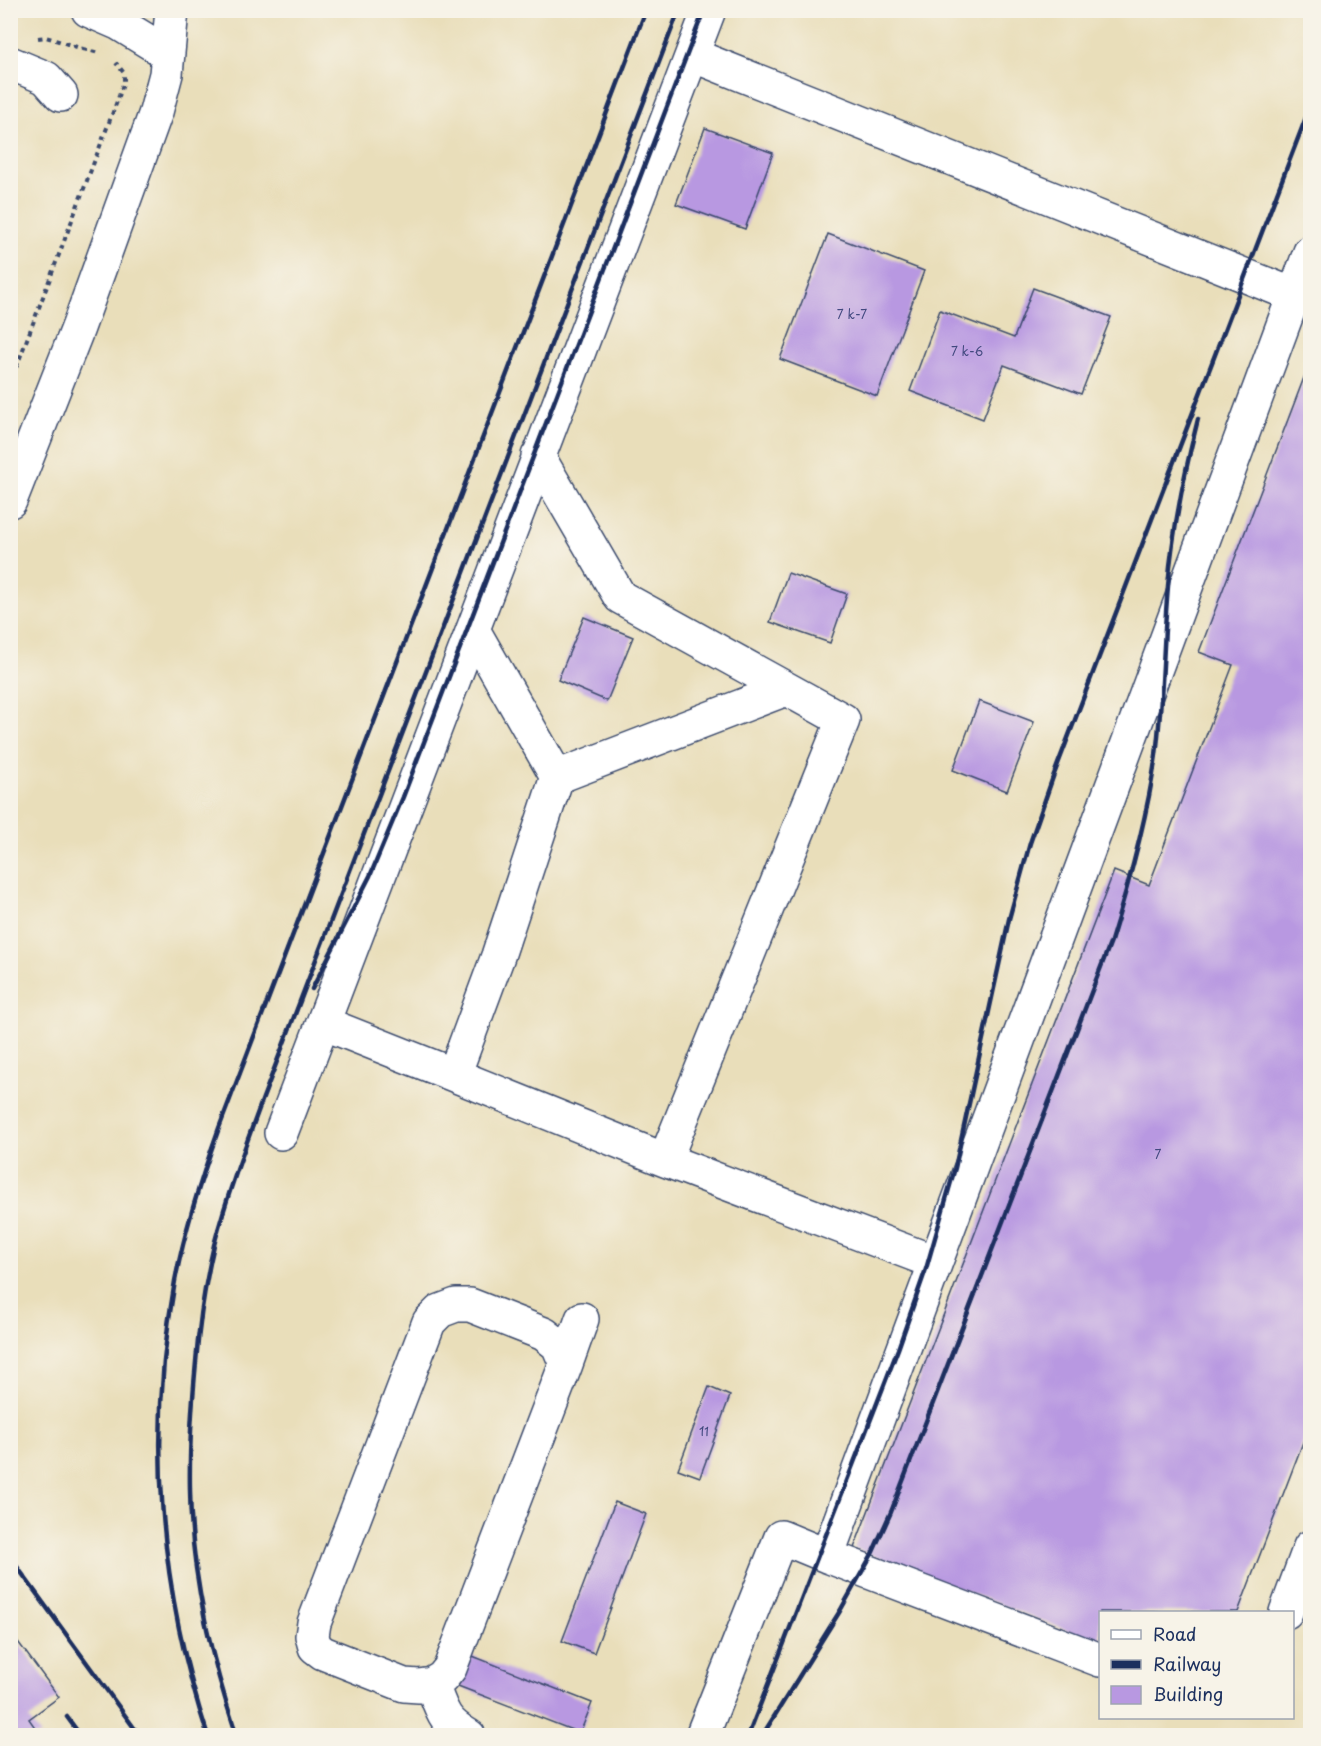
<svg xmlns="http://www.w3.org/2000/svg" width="1321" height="1746" font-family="'Playpen Sans',sans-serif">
<rect width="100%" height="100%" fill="#f7f3e8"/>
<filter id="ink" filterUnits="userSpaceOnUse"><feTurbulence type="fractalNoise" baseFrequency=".0167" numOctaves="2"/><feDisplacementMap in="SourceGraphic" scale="12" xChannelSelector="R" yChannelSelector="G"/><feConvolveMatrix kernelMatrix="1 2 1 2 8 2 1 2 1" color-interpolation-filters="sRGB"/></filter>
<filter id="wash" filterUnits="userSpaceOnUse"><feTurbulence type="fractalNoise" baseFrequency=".008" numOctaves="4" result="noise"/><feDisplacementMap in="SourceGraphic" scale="24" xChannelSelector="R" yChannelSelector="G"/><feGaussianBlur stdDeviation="1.35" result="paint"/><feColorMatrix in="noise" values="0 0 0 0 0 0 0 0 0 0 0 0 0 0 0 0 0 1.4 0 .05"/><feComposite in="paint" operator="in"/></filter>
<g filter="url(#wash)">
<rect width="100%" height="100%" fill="#e9deba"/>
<g id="blocks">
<path fill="#b898e1" d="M705,128L773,153L745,229L676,204Z
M828,234L924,271L877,396L780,359Z
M1033,288L1111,317L1081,394L1004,365L983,419L910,391L940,310L1014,338Z
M1310,362V1424L1238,1612H1100V1643L854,1548L1114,871L1149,885L1233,665L1199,652Z
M788,573L847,594L830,643L770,622Z
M584,617L633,637L607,701L558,680Z
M979,701L1034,722L1007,791L953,770Z
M709,1387L730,1396L700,1477L678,1469Z
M615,1502L646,1514L594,1653L562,1641Z
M10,1631L59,1697L29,1719L41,1736H10Z
M470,1655L592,1703L580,1733L458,1686Z"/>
</g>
</g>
<g filter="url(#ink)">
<use href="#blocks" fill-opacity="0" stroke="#3a496c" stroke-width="1.5"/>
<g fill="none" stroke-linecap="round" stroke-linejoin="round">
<g stroke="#3a496c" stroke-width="36">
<path id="minor" d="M88,10L118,23L167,53
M692,55L1294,295
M10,63L46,78L61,95
M538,456L620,597L843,720L665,1160
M10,501L78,328L156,112L166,74L172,10
M473,630L557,777L498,956L454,1075L665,1160L929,1260L935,1264
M557,777L786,689
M323,1023L454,1075
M281,1133L709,10
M456,1305H470L544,1334L558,1345L566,1364L450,1668L442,1678L432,1684L419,1686L404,1685L323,1653L315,1647L312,1636L314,1623L429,1322L440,1311Z
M566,1364L582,1319
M1286,1612L1310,1547
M1100,1660L827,1556L1310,252
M432,1684C442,1711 443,1721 469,1736
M702,1736L781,1537L827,1556"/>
</g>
<path stroke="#3a496c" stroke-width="4" stroke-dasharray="4.5 4.5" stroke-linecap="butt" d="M38,38L46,37L83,49
M83,49L99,53
M10,384L119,96L124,81V73L116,63"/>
<use href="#minor" stroke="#fff" stroke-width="33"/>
<path stroke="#1b2f5e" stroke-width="4.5" d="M312,989L370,876L403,797L704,10
M10,1557L140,1736
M67,1717L81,1736
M208,1736C159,1589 147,1434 175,1281C185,1229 201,1178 219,1128L646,10
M237,1736C211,1659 191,1571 190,1490C189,1447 192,1405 196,1362C199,1323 205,1283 214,1245C227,1195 245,1147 263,1098L679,10
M748,1736L898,1349L926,1269L955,1168L1009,919L1030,843L1053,777L1310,107
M762,1736L840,1611L872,1554L891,1512L1111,941C1130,880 1147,818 1156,755C1163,698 1163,642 1168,586C1173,529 1184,474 1198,419"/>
</g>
</g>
<g text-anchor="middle" stroke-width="6" stroke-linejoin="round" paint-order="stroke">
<g font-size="12" fill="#42497f">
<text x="852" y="319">7 k-7</text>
<text x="967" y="356">7 k-6</text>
<text x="1158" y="1159">7</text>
<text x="704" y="1436">11</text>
</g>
</g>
<rect width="1321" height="1746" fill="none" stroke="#f7f3e8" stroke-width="36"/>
<rect x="1099" y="1611" width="195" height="108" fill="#f7f3e8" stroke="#9fa5b1" stroke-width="1.5"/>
<rect x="1111" y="1630" width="30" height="9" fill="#ffffff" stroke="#9fa5b1" stroke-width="1.5"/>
<text x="1153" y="1641" font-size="18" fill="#1b2f5e">Road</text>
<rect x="1111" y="1660" width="30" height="9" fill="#1b2f5e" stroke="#9fa5b1" stroke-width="1.5"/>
<text x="1153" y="1671" font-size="18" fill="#1b2f5e">Railway</text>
<rect x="1111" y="1686" width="30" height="18" fill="#b898e1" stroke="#9fa5b1" stroke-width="1.5"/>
<text x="1153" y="1701" font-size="18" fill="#1b2f5e">Building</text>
</svg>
